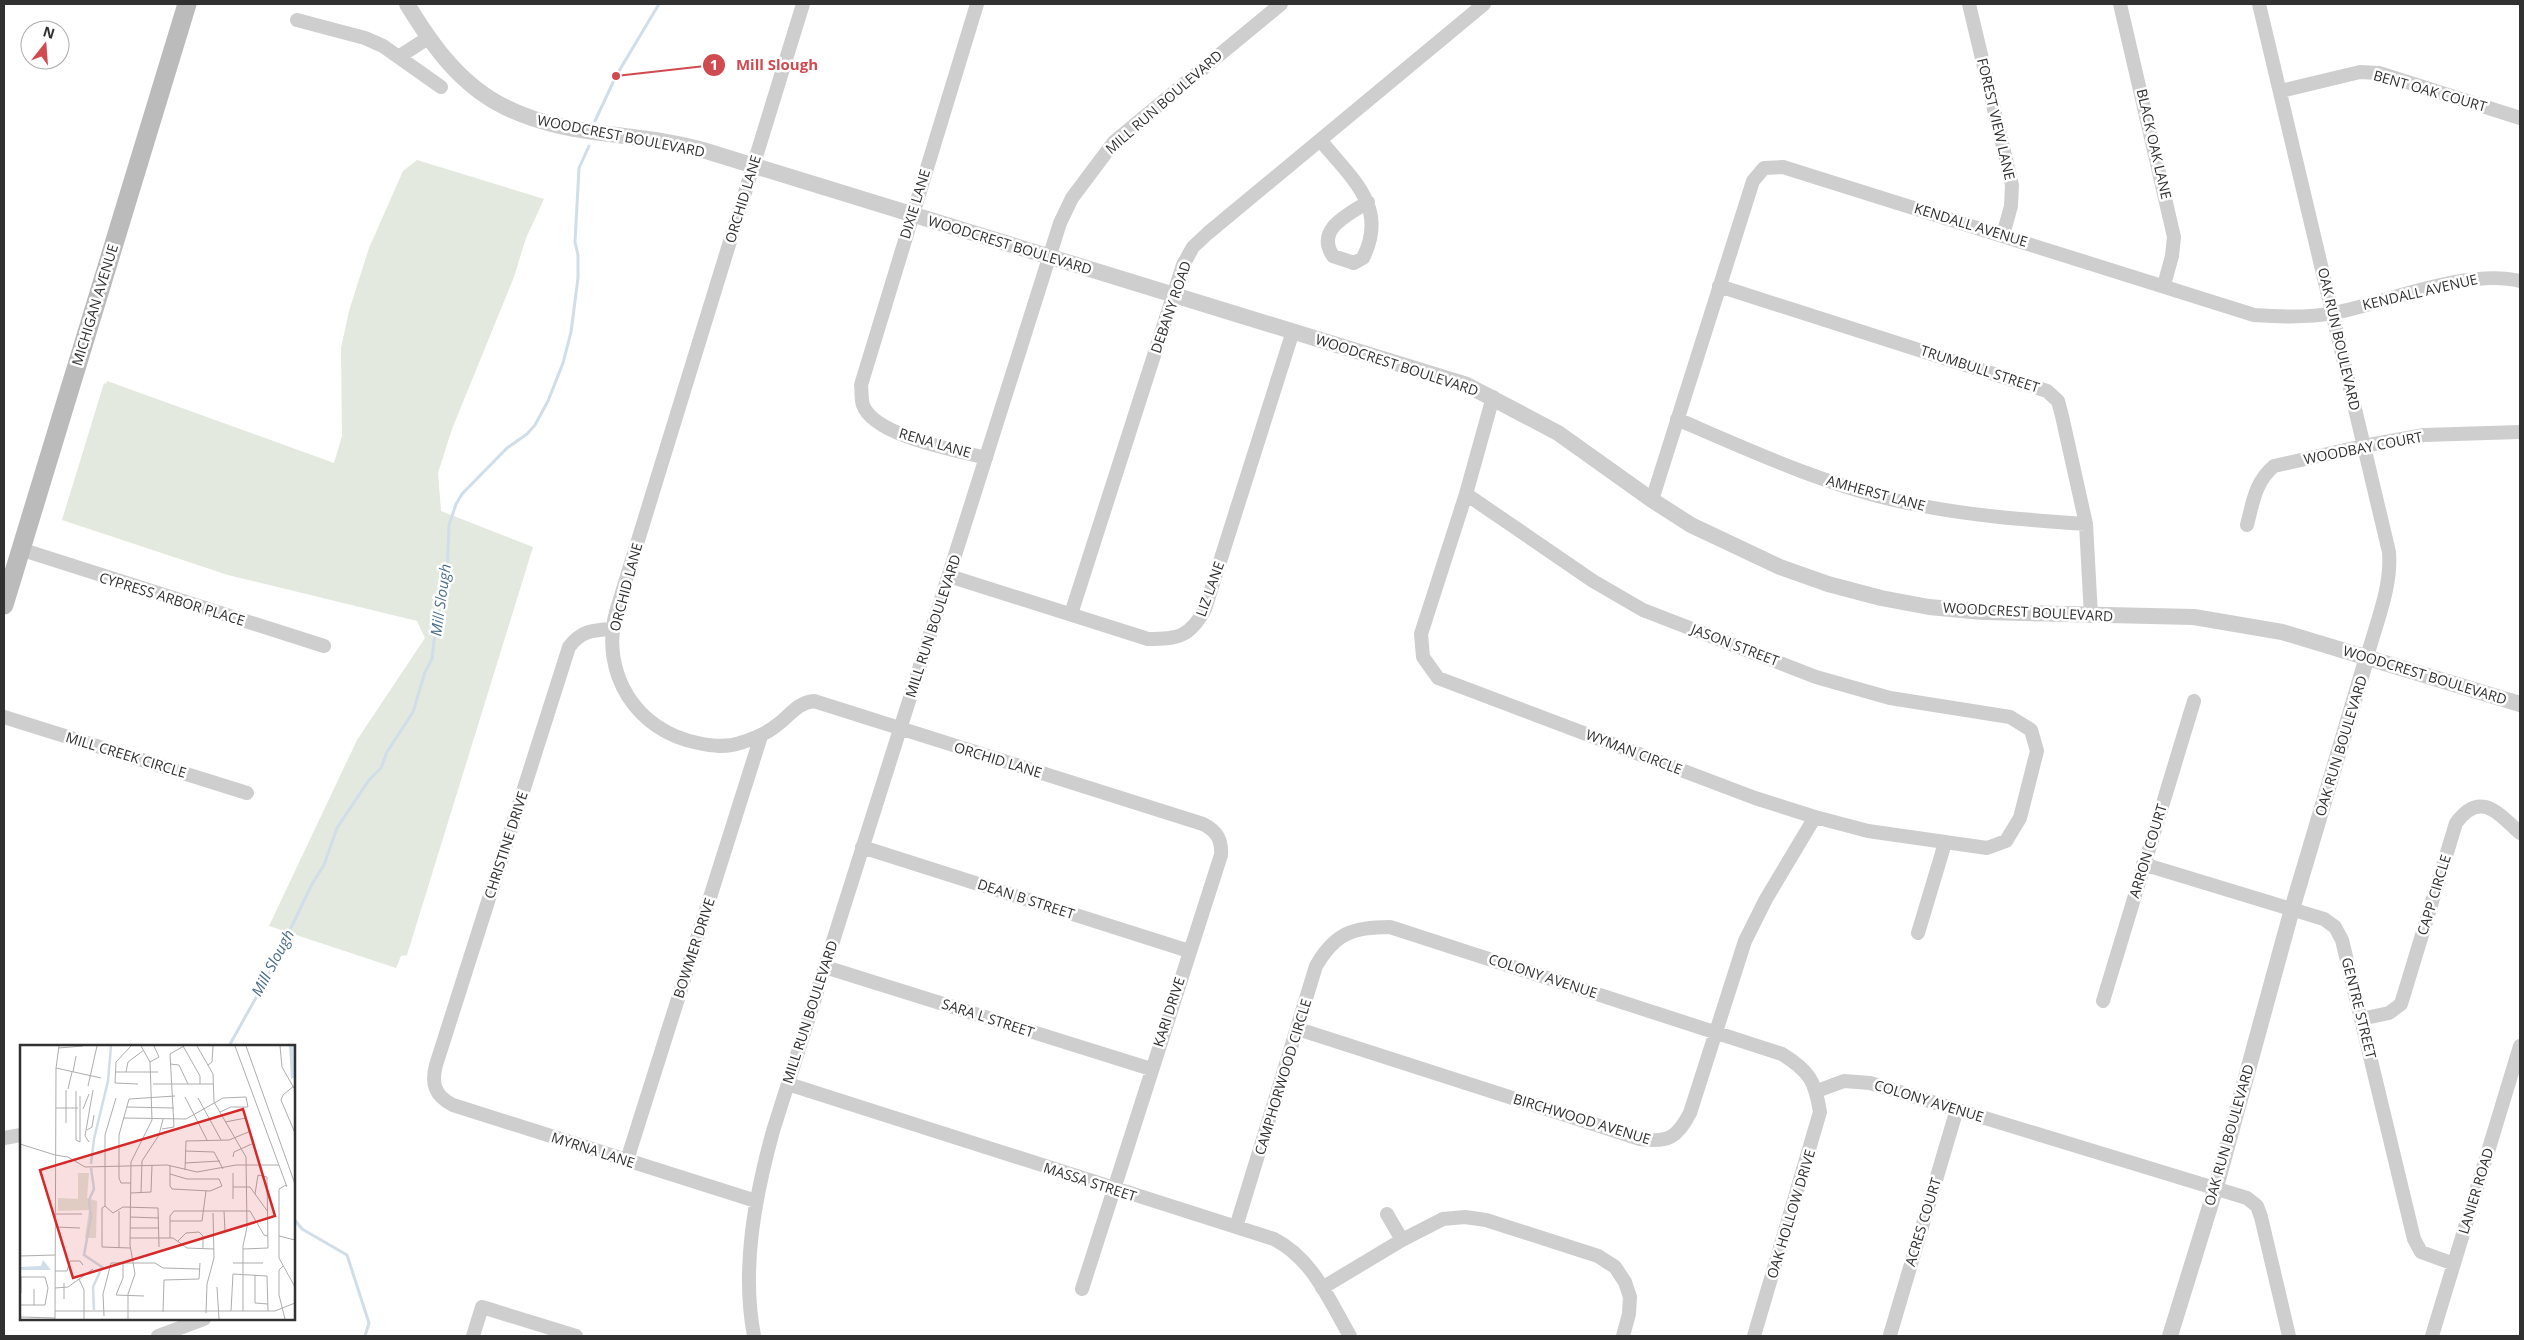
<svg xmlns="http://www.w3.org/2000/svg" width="2524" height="1340" font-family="'Open Sans',sans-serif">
<rect width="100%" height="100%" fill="#fff"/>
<path fill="#e3e9de" d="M417,160L544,199L526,238L514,277L452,429L438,473L441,511L533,547L407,955L401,956L396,968L269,926L357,740L425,638L417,621L228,575L62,520L104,383L106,384L107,381L334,463L342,436L341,348L349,311L369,248L403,171Z"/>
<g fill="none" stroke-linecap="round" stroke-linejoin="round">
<path stroke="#d0dee9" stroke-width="3" d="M595,121L616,76L659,4
M229,1046L268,976L312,884L324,865L337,828L369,780L381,768L387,752L413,712L425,672L432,659L434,641L447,578L449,525L456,504L462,494L507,448L527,434L535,425L548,401L563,363L571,332L578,278V255L575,242L579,168L589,146
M294,1219L302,1229L347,1255L369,1323L365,1336"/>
<path stroke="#cecece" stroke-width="14" d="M803,4L616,612C600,673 636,731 698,743C712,746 726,748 740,743C753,739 766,734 777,725C790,716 796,703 814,701L1203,824C1217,831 1222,840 1221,855L1082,1289
M977,4L861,385C862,391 861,399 863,405C874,436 956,450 986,458
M1969,4L2012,185L2011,206L2003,235
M2120,4L2174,237L2172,256L2164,285
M2259,4L2389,552C2392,587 2376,623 2367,657
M297,20L365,38L383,46L441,87
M400,56L428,38
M2281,91L2360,72L2379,73L2520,118
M1321,141C1351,178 1389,207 1363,258L1354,263L1333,256C1315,229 1348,215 1368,202
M1719,286L2047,391L2058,401L2062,416L2086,524L2091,616
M1677,419C1753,452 1831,488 1913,504C1970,516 2028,520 2086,524
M1466,494L1593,581L1643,610L1816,677L1890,698L2010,717L2031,730L2037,751L2020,818L2006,841L1987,848L1868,831L1815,817L1755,798L1438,678L1423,657L1421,634L1466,494L1493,397
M1652,500L1753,181L1764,168L1783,167L2254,315C2281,317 2308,318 2334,313C2389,302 2467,268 2520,281
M2247,525C2253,502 2255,482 2274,466L2363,446L2424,435L2520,432
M20,549L324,646
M949,576L1148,639C1178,639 1190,637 1205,609L1293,331
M1071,614L1183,265L1193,247L1208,233L1484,4
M612,629C592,630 581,631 569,647L436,1065C431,1084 435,1096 453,1105L756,1201
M4,717L247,793
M862,847L1189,951
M2143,864L2324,919L2335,927L2342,940L2414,1239L2421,1252L2454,1264
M1918,933L1945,843
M825,967L1151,1069
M2103,1001L2194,701
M2361,1019L2389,1013L2401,1004L2456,823C2480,790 2498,813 2520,833
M1298,1029L1640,1139C1668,1143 1677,1138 1690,1113L1745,941L1766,899L1815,817
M788,1084L1274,1239C1313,1259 1329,1300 1350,1336
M1817,1091L1844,1081L1870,1083L2247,1198L2257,1206L2261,1217L2289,1336
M4,1138L21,1135
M627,1160L761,736
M1387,1214L1402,1240
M1236,1227L1316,966C1335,933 1353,927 1390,927L1782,1054C1809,1071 1815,1080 1820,1112L1754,1336
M1322,1288L1402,1240L1443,1219L1465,1217L1486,1220L1598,1256L1615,1267L1625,1282L1630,1297L1629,1314L1623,1336
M1890,1335L1957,1109
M158,1336L204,1319
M473,1336L482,1307L576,1336
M754,1336C741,1268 755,1197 773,1131L1060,223L1072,198L1114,142L1281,4
M2432,1336L2520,1046"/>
<path stroke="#cecece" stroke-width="16" d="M407,4C432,45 460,85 505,107C568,139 640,131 706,151C960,231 1214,307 1467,385L1558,433L1652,500L1691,525L1780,567L1828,584L1881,598L1929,607L1983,612L2194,617L2282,632L2520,704
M2170,1336L2216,1187L2292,909L2367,657"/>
<path stroke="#bbb" stroke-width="19" d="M4,605L187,4"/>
</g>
<g text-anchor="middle" stroke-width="5" stroke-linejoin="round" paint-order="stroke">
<g font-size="14" fill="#313131" stroke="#fff">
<text transform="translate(2430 91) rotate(16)" y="5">BENT OAK COURT</text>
<text transform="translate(1164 102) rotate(-41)" y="5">MILL RUN BOULEVARD</text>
<text transform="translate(1996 119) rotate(77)" y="5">FOREST VIEW LANE</text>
<text transform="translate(621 136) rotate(11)" y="5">WOODCREST BOULEVARD</text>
<text transform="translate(2154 144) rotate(77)" y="5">BLACK OAK LANE</text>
<text transform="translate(743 199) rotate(-73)" y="5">ORCHID LANE</text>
<text transform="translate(915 204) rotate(-73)" y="5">DIXIE LANE</text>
<text transform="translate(1971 225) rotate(17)" y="5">KENDALL AVENUE</text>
<text transform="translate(1010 245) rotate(17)" y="5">WOODCREST BOULEVARD</text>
<text transform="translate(2420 292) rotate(-13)" y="5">KENDALL AVENUE</text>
<text transform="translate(95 305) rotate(-73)" y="5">MICHIGAN AVENUE</text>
<text transform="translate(1171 307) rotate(-71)" y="5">DEBANY ROAD</text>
<text transform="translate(2339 339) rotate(77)" y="5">OAK RUN BOULEVARD</text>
<text transform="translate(1397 365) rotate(18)" y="5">WOODCREST BOULEVARD</text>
<text transform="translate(1980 369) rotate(18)" y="5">TRUMBULL STREET</text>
<text transform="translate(935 443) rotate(16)" y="5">RENA LANE</text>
<text transform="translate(2363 448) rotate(-11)" y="5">WOODBAY COURT</text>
<text transform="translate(1876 493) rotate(15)" y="5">AMHERST LANE</text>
<text transform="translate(626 587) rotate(-75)" y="5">ORCHID LANE</text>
<text transform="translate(1210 589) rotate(-70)" y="5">LIZ LANE</text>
<text transform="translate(172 599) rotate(17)" y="5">CYPRESS ARBOR PLACE</text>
<text transform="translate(2028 612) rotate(3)" y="5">WOODCREST BOULEVARD</text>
<text transform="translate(933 626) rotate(-72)" y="5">MILL RUN BOULEVARD</text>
<text transform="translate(1735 645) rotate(21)" y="5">JASON STREET</text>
<text transform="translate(2425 675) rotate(17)" y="5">WOODCREST BOULEVARD</text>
<text transform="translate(2341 746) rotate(-73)" y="5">OAK RUN BOULEVARD</text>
<text transform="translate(1634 752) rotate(21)" y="5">WYMAN CIRCLE</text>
<text transform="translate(126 755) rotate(17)" y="5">MILL CREEK CIRCLE</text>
<text transform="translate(998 760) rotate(17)" y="5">ORCHID LANE</text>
<text transform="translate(506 845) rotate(-72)" y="5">CHRISTINE DRIVE</text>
<text transform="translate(2148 851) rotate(-73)" y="5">ARRON COURT</text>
<text transform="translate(2434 895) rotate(-73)" y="5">CAPP CIRCLE</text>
<text transform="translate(1026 899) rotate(18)" y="5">DEAN B STREET</text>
<text transform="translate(694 948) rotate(-72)" y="5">BOWMER DRIVE</text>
<text transform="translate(1543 976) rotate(18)" y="5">COLONY AVENUE</text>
<text transform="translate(2359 1008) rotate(76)" y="5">GENTRE STREET</text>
<text transform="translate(810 1012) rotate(-72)" y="5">MILL RUN BOULEVARD</text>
<text transform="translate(1169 1012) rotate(-72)" y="5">KARI DRIVE</text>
<text transform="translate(988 1018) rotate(18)" y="5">SARA L STREET</text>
<text transform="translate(1283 1077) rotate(-73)" y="5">CAMPHORWOOD CIRCLE</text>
<text transform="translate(1929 1101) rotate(17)" y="5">COLONY AVENUE</text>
<text transform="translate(1582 1119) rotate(17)" y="5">BIRCHWOOD AVENUE</text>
<text transform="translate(2229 1135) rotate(-74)" y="5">OAK RUN BOULEVARD</text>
<text transform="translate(593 1150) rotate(18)" y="5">MYRNA LANE</text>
<text transform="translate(1090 1182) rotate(18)" y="5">MASSA STREET</text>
<text transform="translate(2476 1191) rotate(-73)" y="5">LANIER ROAD</text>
<text transform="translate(1791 1214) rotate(-73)" y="5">OAK HOLLOW DRIVE</text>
<text transform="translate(1923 1222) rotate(-73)" y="5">ACRES COURT</text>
</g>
<g font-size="15" font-style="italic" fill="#486e8a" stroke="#fff">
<text transform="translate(441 600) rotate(-82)" y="5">Mill Slough</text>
<text transform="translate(273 963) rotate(-62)" y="5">Mill Slough</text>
</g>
</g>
<g transform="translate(20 1045)">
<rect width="275" height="275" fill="#fff"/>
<path d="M58,128H69L67,153L77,156L76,193H65L69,165L38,166V153L58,154Z" fill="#e3e9de"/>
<path d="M269,1H275V32L271,34ZM23,215L31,225H0V222L21,221Z" fill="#d0dee9"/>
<path fill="none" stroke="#d0dee9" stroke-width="2.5" d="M71,119L74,94L88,36L91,1M71,123L74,144L69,155L71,172L64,210L82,222L73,242L74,265"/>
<path fill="none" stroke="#adadad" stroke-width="1" d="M111,1L96,17L95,38L118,39M163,1L180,31V39M177,1L193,29L194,57L226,112L227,182L223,201V266M215,1L267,142M226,1L275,139M260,1L262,22L275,45M38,3L63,1M130,17L139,12L134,1M150,19L159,20L168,39M188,20L192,17L193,1M36,23L81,33M53,27L56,11M96,27H138M106,27L108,17L124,5M133,39H193M275,40L263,50L261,55L275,88M68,41L77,1M48,44L52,27M56,46V95L60,97V51M165,52L187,95M96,53L85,90V161L93,168L103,162L138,163L139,202M178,53L201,95M107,62L154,63M36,63H58M63,64L69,49M104,73L166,74L203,53L226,52L228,62H211L200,67M205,77L226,73M46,78V45M142,84L154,82L150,9L164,1M67,85L72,82L74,70M69,97L65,91L73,45M0,99L35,110M165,106L194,107L203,124M35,110L48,112L65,122L147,120L177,127L216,120H259M213,112L214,107L234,98M165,118L200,116M150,121V141L152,144L190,146L202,141L199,134H167L150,129M165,125L166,96L209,95L231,86M213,128V154M111,138H101L99,133V90L109,54L155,51M266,140L259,144V213L275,242M213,142H230L248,167M111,148L131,147L132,120M121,148L122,116L139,90L143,74M85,161L82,163V202L110,203M204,166L205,186M35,169H62M110,172L139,173M150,176H182L186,146M36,182L60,183M110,183H139M259,191L275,195M110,193H153L167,203L194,204M150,193V171L154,166H230L244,190L248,191M158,196L166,188L179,187L183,191V204M99,203V166M223,204L248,203L247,132L238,130L235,149M0,211L35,210M103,218V233L96,250L124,251M213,218H243M263,221L259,225V250L265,274M35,226H47L50,216H60L63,220M235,230V258L248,259M0,232H25L28,243L25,260H0M59,234L64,245V274M44,238V254M197,242L199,274M35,243L48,242L73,224M1,248V232M14,260V244M35,266H255L275,258M211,266L213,229L247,231L248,266M143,267L144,235L179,234L180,218M186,268L187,239L194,213L193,168M84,271L83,249L91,218H135L143,223L180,224M0,272L35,273M35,274L36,23L39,1M108,274V249L115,229L110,200L111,117L132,75L130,17L121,1"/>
<path fill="#d62828" fill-opacity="0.15" stroke="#d62828" stroke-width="2.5" d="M223,64L255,171L53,233L20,125Z"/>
<rect width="275" height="275" fill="none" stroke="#313131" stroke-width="2.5"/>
</g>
<path fill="none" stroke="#d04a50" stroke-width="2" d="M616 76L714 65"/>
<g fill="#d04a50" stroke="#fff" stroke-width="2">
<circle cx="616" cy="76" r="5"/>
<circle cx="714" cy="65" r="12"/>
</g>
<g font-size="15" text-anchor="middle" font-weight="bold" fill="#fff">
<text x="714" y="70">1</text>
</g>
<g font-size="15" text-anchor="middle" font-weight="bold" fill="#d04a50" stroke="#fff" stroke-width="5" stroke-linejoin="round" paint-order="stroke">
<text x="777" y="70">Mill Slough</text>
</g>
<rect width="2524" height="1340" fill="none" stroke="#313131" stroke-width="10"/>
<g transform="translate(45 45) rotate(17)"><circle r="24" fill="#ffffff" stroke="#adadad"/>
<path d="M0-4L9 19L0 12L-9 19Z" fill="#d04a50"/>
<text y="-8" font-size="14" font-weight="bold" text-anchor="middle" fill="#313131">N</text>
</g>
</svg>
